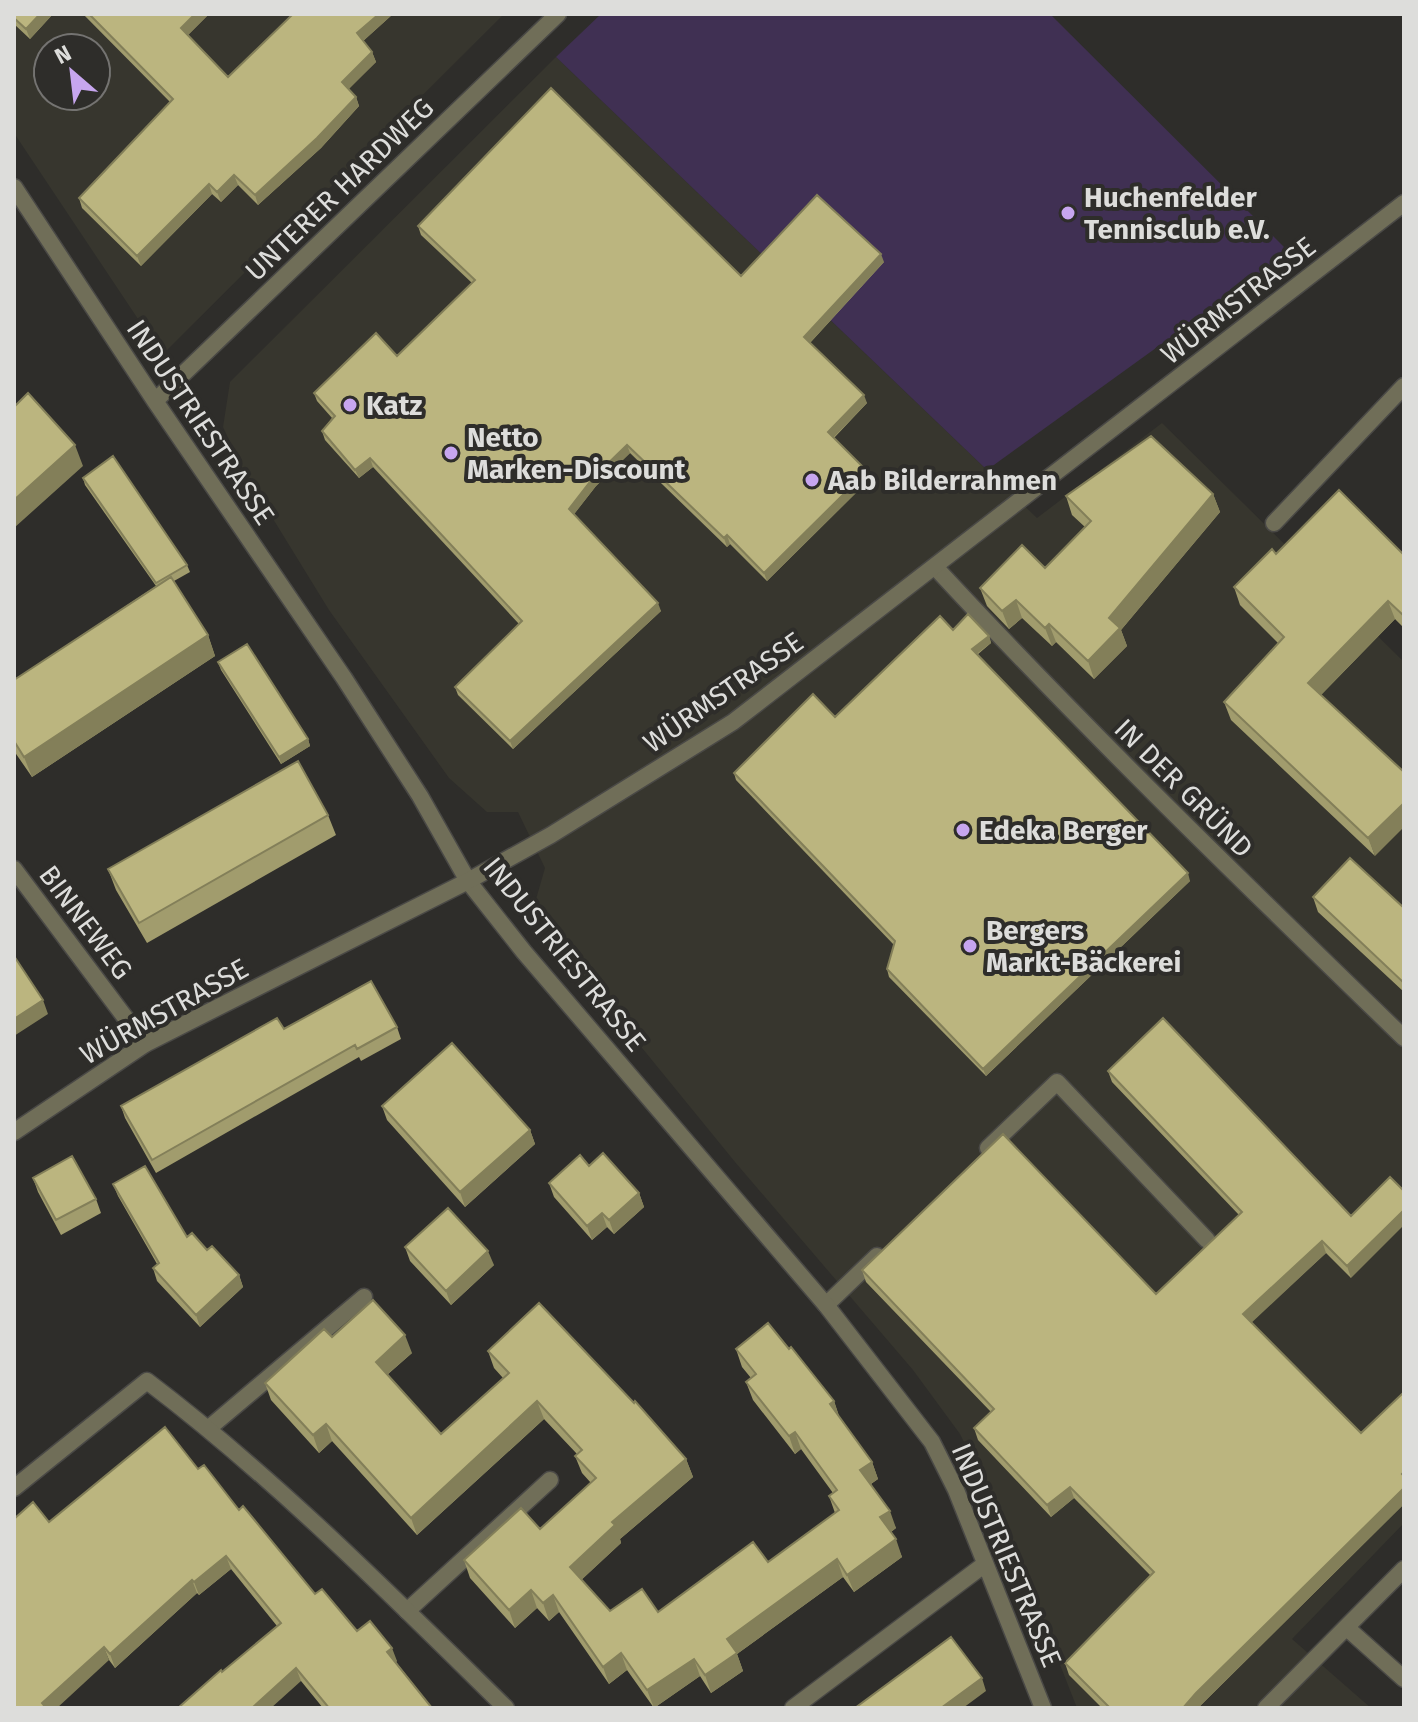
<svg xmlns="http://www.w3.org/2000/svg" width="1418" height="1722" font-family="'Fira Sans',sans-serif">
<rect width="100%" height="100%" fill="#2e2d2a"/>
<path fill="#37362e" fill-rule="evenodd" d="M14,14H504L162,355L14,133ZM48,48H96V96H48Z
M556,57L1037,518L1162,423L1404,662V1523L1292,1639L1371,1708H1077L1006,1527L960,1434L913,1370L735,1162L563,951L534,906L545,868L518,812H487L449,778L329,610L243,470L223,427L230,382Z"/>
<path fill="#403053" d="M601,14H1050L1289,252L987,470L556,57Z"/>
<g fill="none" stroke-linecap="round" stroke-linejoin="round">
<g stroke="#4a4946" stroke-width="19">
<path id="service" d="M1274,523L1404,386
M988,1148L1057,1082L1207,1240
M826,1305L877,1256
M209,1428L364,1297
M407,1611L550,1480"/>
</g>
<g stroke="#4a4946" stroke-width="19">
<path id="minor" d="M14,187L155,401L344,678L420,796L468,881L524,952L826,1305L932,1442L956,1490L1043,1708
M155,401L558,14
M936,568C1086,730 1245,884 1404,1038
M14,869L145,1044
M14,1488L147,1381C275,1478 391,1595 506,1708
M1347,1628L1404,1679
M793,1708L985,1564
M1266,1708L1404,1569"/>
</g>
<g stroke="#4a4946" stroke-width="19">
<path id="tertiary" d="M14,1132L145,1044L468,881L551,835L733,722L1404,203"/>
</g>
<use href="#service" stroke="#706e58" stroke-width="16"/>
<use href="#minor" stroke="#706e58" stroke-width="16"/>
<use href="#tertiary" stroke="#706e58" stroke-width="16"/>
</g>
<path fill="#a19c6d" d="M14,14H53L30,39L14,24Z
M83,14H209L188,35L228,77L293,14H393L363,41L372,52L376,62L348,89L356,97L359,106L321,148L258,205L238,185L221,202L212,194L141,266L82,208L79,198L170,102Z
M418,226L741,276L884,262L810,343L867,403L834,438L867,471L870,479L767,581L730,544L727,547L630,453L596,486L574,514L661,611L513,749L458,695L455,687L519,624L373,467L359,478L325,440L322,431L332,418L317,401L314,393L397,356L472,283L421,235Z
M83,478L187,565L190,572L174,581L208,635L215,656L32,777L14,751V680L156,586L85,485Z
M1213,494L1220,512L1121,630L1127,646L1094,679L1056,642L1052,646L1022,618L1009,629L987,606L980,588L1045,568L1085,527L1072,515L1066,496Z
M1276,554L1404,555V628L1395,619L1321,695L1375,856L1231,720L1224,702L1278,643L1240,605L1234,587Z
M953,630L989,636L991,643L977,655L1190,881L986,1076L889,977L887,969L894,945L736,780L734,773L835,717Z
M218,662L308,739L310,746L281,764L221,670Z
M328,815L336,835L147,943L116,890L108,869Z
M1313,897L1404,908V992L1318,912Z
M397,1027L401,1039L361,1061L359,1057L156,1173L125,1118L121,1106L284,1029Z
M1108,1071L1351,1216V1278L1326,1253L1251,1322L1404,1504L1198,1708H1102L1069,1675L1065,1663L1151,1576L1074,1498L1051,1517L978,1440L974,1428L991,1412L866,1282L862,1270L1156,1294L1239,1215L1112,1082Z
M382,1106L530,1130L535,1144L465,1207L387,1120Z
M589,1166L639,1193L644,1207L614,1234L607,1227L592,1240L554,1197L549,1183Z
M33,1178L96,1199L101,1213L61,1235L38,1192Z
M113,1184L187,1237L207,1250L239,1275L243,1287L200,1327L157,1281L153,1268L157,1264L118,1196Z
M405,1247L494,1265L451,1305L410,1261Z
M332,1337L412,1353L387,1375L441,1434L503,1378L494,1368L488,1351L686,1459L693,1477L620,1539L621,1543L581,1580L610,1611L658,1612L768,1562L835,1513L829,1496L833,1493L801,1449L795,1454L753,1400L746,1382L751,1378L742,1367L736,1349L834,1401L839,1416L872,1462L878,1479L871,1484L896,1528L891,1532L902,1557L854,1592L843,1577L737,1654L743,1671L711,1693L700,1676L654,1708L627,1670L609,1684L559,1612L549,1621L537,1608L515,1628L470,1578L464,1560L540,1529L591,1483L582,1473L575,1456L577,1454L544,1419L417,1535L332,1441L319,1453L271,1400L265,1383Z
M198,1469L239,1510L315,1594L357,1631L397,1661L396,1662L432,1708H323L301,1681L222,1672L277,1626L231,1569L199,1595L197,1593L115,1668L109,1660L49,1522Z"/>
<path fill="#837f59" d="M40,14H53L30,39L26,29Z
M195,14H209L185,38L181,28Z
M379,14H393L361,43L357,33Z
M372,52L376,62L346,92L342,82Z
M356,97L359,106L321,148L258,205L255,195Z
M234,175L238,185L221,202L217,192Z
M209,184L212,194L141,266L137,256Z
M881,254L884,262L807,346L804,337Z
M864,395L867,403L831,440L828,432Z
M75,445L83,466L14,528V500Z
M627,445L630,453L596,486L572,517L569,509L593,478Z
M370,458L373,467L359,478L355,470Z
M867,471L870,479L767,581L764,573Z
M1213,494L1220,512L1121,630L1127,646L1094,679L1088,661L1109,618Z
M727,535L730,544L727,547L724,538Z
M1016,600L1022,618L1009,629L1002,611Z
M1388,601L1395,619L1315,701L1308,683Z
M658,603L661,611L513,749L510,741Z
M1049,624L1056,642L1052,646L1045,628Z
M208,635L215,656L32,777L24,757Z
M989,636L991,643L974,656L972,649Z
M308,739L310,746L281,764L279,757Z
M1404,803V827L1375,856L1368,838Z
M1188,873L1190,881L986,1076L983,1069Z
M43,1000L48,1014L14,1036V1019Z
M530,1130L535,1144L465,1207L460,1192Z
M639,1193L644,1207L614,1234L609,1220Z
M1404,1210V1225L1351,1278L1347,1266Z
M602,1213L607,1227L592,1240L587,1226Z
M1322,1241L1326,1253L1248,1326L1243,1314Z
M488,1251L494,1265L451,1305L446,1291Z
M239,1275L243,1287L200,1327L196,1315Z
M405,1335L412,1353L382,1379L376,1362Z
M537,1401L544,1419L417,1535L411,1518Z
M834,1401L840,1419L830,1404Z
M326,1424L332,1441L319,1453L313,1435Z
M795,1432L801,1449L795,1454L789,1436Z
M686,1459L693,1477L620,1539L621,1543L576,1585L570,1567L612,1522Z
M872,1462L878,1479L866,1487L860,1470Z
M1070,1487L1074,1498L1051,1517L1047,1505Z
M1404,1488V1504L1198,1708H1183L1196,1693Z
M890,1511L896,1528L887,1535L880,1517Z
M896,1539L902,1557L854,1592L847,1575Z
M226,1556L231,1569L199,1595L194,1582Z
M837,1559L843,1577L737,1654L743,1671L711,1693L705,1675L727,1639Z
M192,1580L197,1593L115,1668L110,1654Z
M531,1590L537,1608L515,1628L509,1610Z
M553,1595L559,1612L549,1621L543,1603Z
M104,1647L109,1660L57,1708H44L42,1703Z
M392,1648L397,1661L392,1665L387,1652Z
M621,1653L627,1670L609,1684L603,1667Z
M694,1659L700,1676L654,1708L647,1690Z
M296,1668L301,1681L271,1708H252Z
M982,1678L986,1691L963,1708H941Z"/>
<path fill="#bbb57f" stroke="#837f59" stroke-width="2" d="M14,14H40L26,29L14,18Z
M89,14H195L181,28L228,77L293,14H379L357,33L372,52L342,82L356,97L317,138L255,195L234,175L217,192L209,184L137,256L79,198L173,99Z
M551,88L741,276L817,195L881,254L804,337L864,395L828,432L867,471L764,573L727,535L724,538L627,445L593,478L569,509L658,603L510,741L455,687L522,621L370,458L355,470L322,431L335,416L314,393L376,333L397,356L475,280L418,226Z
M28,393L75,445L14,500V407Z
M1151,436L1213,494L1109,618L1120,628L1088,661L1049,624L1045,628L1016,600L1002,611L980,588L1022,545L1045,568L1091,521L1066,496Z
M113,456L187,565L156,583L83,478Z
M1339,490L1404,555V616L1388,601L1308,683L1404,772V803L1368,838L1224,702L1284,637L1234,587L1272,549L1276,554Z
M171,577L208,635L24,757L14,741V680Z
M968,614L989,636L972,649L1188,873L983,1069L887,969L895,941L734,773L813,694L835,717L940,616L953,630Z
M247,644L308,739L279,757L218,662Z
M298,761L328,815L139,923L108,869Z
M1350,858L1404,908V983L1313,897Z
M14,956L43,1000L14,1019Z
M371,981L397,1027L357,1049L355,1045L152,1160L121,1106L277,1018L284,1029Z
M1163,1018L1351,1216L1390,1177L1404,1191V1210L1347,1266L1322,1241L1243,1314L1361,1433L1404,1392V1472L1402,1474L1404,1476V1488L1196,1693L1183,1708H1110L1065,1663L1154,1572L1070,1487L1047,1505L974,1428L994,1409L862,1270L1003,1134L1156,1294L1242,1212L1108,1071Z
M452,1043L530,1130L460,1192L382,1106Z
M603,1153L639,1193L609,1220L602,1213L587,1226L549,1183L580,1155L589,1166Z
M72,1156L96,1199L56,1220L33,1178Z
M145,1166L187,1237L192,1233L207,1250L212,1246L239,1275L196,1315L153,1268L159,1263L113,1184Z
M448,1208L488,1251L446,1291L405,1247Z
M373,1300L405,1335L376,1362L441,1434L509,1373L488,1351L539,1303L634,1403L635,1401L686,1459L612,1522L615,1525L570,1567L610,1611L642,1589L658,1612L753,1542L768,1562L839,1510L829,1496L837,1490L795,1432L789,1436L746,1382L756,1374L736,1349L768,1323L789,1349L791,1347L834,1401L830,1404L872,1462L860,1470L890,1511L880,1517L896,1539L847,1575L837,1559L727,1639L737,1653L705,1675L694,1659L647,1690L621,1653L603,1667L553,1595L543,1603L531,1590L509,1610L464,1560L521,1508L540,1529L596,1478L575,1456L582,1450L537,1401L411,1518L326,1424L313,1435L265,1383L324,1329L332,1337Z
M165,1427L198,1469L204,1465L239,1510L243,1506L315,1594L322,1589L357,1631L370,1621L392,1648L387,1652L432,1708H329L296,1668L252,1708H178L221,1670L222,1672L281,1623L226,1556L194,1582L192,1580L110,1654L104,1647L42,1703L46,1708H14V1519L33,1502L49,1522Z
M951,1637L982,1678L941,1708H855Z"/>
<g fill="#c7a6ef" stroke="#2e2d2a" stroke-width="3">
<circle cx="1068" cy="213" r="8"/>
<circle cx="350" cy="405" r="8"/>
<circle cx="451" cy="453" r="8"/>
<circle cx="812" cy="480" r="8"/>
<circle cx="963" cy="830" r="8"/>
<circle cx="970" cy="946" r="8"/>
</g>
<g text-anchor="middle" stroke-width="8" stroke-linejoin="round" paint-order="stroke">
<g font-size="28" fill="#dddddb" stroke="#2e2d2a">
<text transform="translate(339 189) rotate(-44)" y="10">UNTERER HARDWEG</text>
<text transform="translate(1238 300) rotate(-38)" y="10">WÜRMSTRASSE</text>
<text transform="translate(201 422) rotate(56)" y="10">INDUSTRIESTRASSE</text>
<text transform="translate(723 692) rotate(-35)" y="10">WÜRMSTRASSE</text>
<text transform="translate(1184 788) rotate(45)" y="10">IN DER GRÜND</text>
<text transform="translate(86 922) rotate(53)" y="10">BINNEWEG</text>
<text transform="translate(565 954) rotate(51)" y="10">INDUSTRIESTRASSE</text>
<text transform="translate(164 1011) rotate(-29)" y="10">WÜRMSTRASSE</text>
<text transform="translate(1007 1555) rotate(67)" y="10">INDUSTRIESTRASSE</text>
</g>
<g font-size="28" font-weight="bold" fill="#dddddb" stroke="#2e2d2a" text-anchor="start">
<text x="1084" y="207">Huchenfelder<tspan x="1084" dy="32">Tennisclub e.V.</tspan></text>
<text x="366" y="415">Katz</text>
<text x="467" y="447">Netto<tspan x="467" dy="32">Marken-Discount</tspan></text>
<text x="828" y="490">Aab Bilderrahmen</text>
<text x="979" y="840">Edeka Berger</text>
<text x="986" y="940">Bergers<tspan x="986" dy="32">Markt-Bäckerei</tspan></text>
</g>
</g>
<rect width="1418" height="1722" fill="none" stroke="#dddddb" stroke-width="32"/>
<g transform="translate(72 72) rotate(332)"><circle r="38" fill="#2e2d2a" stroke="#747371" stroke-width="2"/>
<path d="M0-6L14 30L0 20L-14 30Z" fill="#c7a6ef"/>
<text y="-12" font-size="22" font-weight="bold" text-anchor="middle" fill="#dddddb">N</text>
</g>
</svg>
